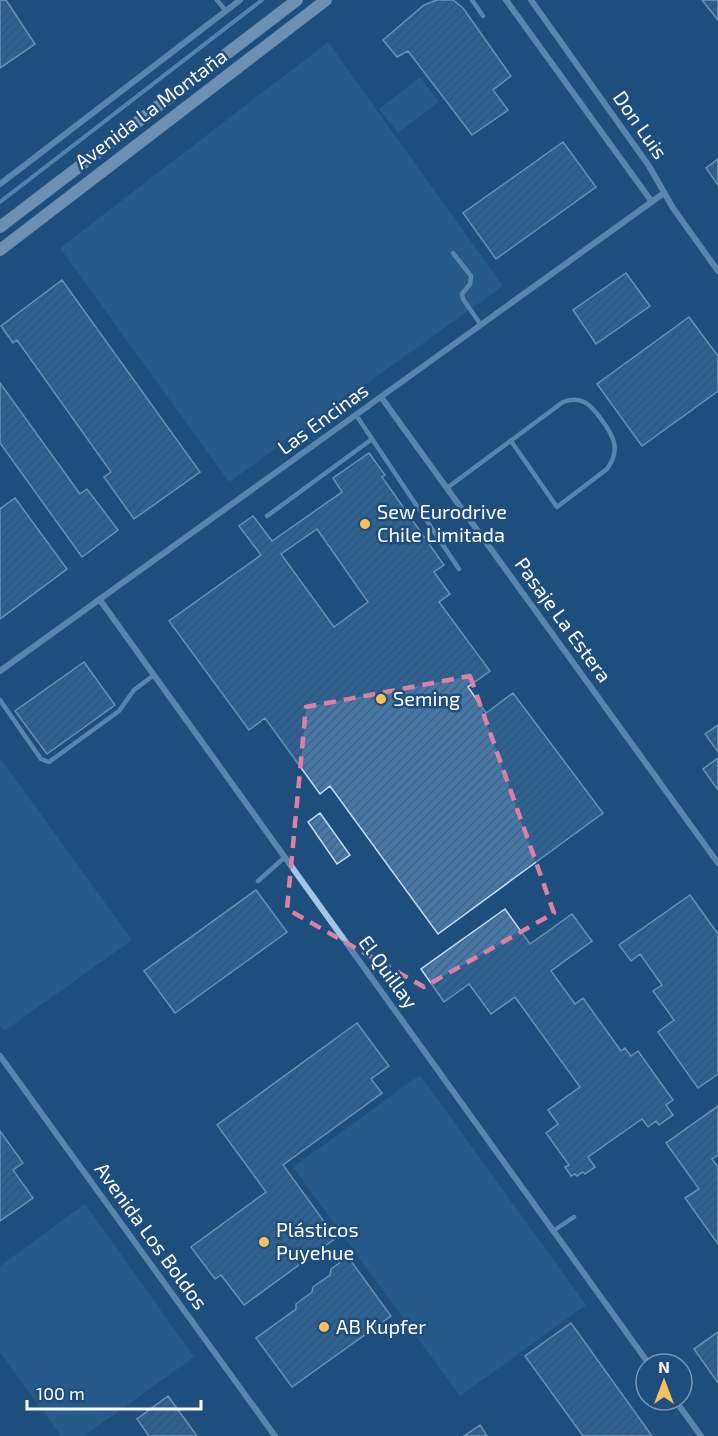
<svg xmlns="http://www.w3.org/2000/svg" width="718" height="1436" font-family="'Exo 2',sans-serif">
<defs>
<pattern id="building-hatch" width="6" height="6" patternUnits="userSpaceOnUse" patternTransform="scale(1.5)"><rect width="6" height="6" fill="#4578a8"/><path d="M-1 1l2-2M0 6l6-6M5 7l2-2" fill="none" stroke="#48627a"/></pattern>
</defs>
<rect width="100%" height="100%" fill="#1d4e7e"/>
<path fill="#30689c" d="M328,42L503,286L229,482L60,248Z
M420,77L439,102L398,133L379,109Z
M0,758L132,940L4,1031L0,1025Z
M420,1075L586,1305L460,1396L293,1167Z
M85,1204L194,1357L84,1436H61L0,1352V1266Z"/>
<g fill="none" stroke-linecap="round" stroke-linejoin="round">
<path stroke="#93c1ea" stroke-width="4" d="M0,202L262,0"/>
</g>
<path fill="url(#building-hatch)" stroke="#c4def6" stroke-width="1.5" fill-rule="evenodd" d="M0,0H6L35,44L0,68Z
M437,0H453L463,8L511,76L493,90L508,110L472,135L408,51L397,57L383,40L424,5Z
M702,0H718V20Z
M563,142L596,187L496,259L463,213Z
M718,159V185L706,168Z
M626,273L650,306L596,344L573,310Z
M62,280L200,472L134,519L104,477L111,472L17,340L13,343L1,326Z
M689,317L718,356V391L642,446L597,384Z
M0,383L80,494L87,489L118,530L82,557L0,443Z
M369,453L385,475L382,477L444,565L434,572L450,594L439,602L490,671L468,687L486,713L513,693L603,813L438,934L330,786L320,794L265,718L249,730L169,621L261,555L239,526L253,516L272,541L342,492L333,478ZM317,529L368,602L334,627L281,554Z
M15,498L67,569L0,619V509Z
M84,662L115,705L47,754L15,711Z
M718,725V752L705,734Z
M718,758V790L703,769Z
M320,813L350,855L337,864L308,822Z
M256,890L287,932L175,1013L144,971Z
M690,895L718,934V1074L698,1088L658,1032L674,1020L653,991L662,985L640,954L631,961L619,945Z
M505,909L530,944L572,914L592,941L551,971L575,1004L583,998L621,1051L625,1048L631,1056L638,1051L673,1100L666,1105L673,1115L659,1125L656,1121L648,1127L642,1119L588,1157L595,1167L585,1174L583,1172L577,1176L575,1174L571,1176L565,1167L569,1165L546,1133L558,1124L548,1110L580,1087L515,997L491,1014L469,984L444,1002L421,969Z
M357,1023L389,1066L371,1079L382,1093L283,1165L336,1238L244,1305L221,1275L215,1279L191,1247L266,1192L217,1125Z
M718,1106V1155L712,1159L718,1167V1244L685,1198L699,1189L666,1143Z
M0,1131L23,1163L13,1170L33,1198L0,1221Z
M348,1257L391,1316L292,1387L256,1338L296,1309V1304L312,1292L313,1287L330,1275L331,1269Z
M571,1323L652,1436H583L525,1356Z
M718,1332V1383L694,1349Z
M168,1396L197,1436H149L137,1419Z
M480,1425L487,1436H464Z"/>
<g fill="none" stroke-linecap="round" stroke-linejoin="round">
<path stroke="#a0c6e8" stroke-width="4.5" d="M217,0L226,11
M472,0L483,16
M453,253L471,276L470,284L462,294L463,299L481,325
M356,415L459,569
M447,488L563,402C582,395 591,405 601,419C614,436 621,450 607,469L557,507L511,441
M267,516L372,439
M0,700L41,759L49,762L119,711L134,690L154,675
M258,881L285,857
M553,1231L574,1217"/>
<path stroke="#a0c6e8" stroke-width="6" d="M506,0L652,202
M531,0L649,166L673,208L718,271
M0,184L240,0
M381,397L718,863
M100,600L649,1364
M0,671L664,193
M0,1056L275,1436
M675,1400L701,1436"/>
<path stroke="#cbe1f6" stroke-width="12" d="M0,227L297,0
M0,250L326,0"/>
</g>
<path d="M0 0H718V1436H0ZM470,676L554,913L424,987L287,909L306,707Z" fill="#1d4e7e" fill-opacity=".55" fill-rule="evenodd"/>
<path fill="none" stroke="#dd80a5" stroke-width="4.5" stroke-dasharray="12 8" stroke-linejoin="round" d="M470,676L554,913L424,987L287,909L306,707Z"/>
<g fill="#f8c15e" stroke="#1d4e7e" stroke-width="2">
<circle cx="365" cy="524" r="6"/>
<circle cx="381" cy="699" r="6"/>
<circle cx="264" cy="1242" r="6"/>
<circle cx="324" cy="1327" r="6"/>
</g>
<g text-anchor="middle" stroke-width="5" stroke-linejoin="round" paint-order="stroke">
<g font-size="20" fill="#fff" stroke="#1d4e7e">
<text transform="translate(151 109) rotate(-37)" y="7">Avenida La Montaña</text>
<text transform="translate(640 125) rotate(55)" y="7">Don Luis</text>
<text transform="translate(323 419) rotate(-36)" y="7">Las Encinas</text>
<text transform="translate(563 620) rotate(54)" y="7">Pasaje La Estera</text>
<text transform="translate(388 972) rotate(54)" y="7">El Quillay</text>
<text transform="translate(151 1236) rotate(54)" y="7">Avenida Los Boldos</text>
</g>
<g font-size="20" fill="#fff" stroke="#1d4e7e" text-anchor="start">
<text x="377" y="519">Sew Eurodrive<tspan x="377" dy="23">Chile Limitada</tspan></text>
<text x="393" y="706">Seming</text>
<text x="276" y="1237">Plásticos<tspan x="276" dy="23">Puyehue</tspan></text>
<text x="336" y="1334">AB Kupfer</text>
</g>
</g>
<g transform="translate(664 1382)"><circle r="28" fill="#1d4e7e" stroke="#7795b2" stroke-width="1.5"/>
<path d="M0-4.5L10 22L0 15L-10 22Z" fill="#f8c15e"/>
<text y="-9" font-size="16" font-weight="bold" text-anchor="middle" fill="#ffffff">N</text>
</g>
<path d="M27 1400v9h174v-9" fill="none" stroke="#ffffff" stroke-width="3"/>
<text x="36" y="1400" font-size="18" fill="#ffffff" stroke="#1d4e7e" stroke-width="4.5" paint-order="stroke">100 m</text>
</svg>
